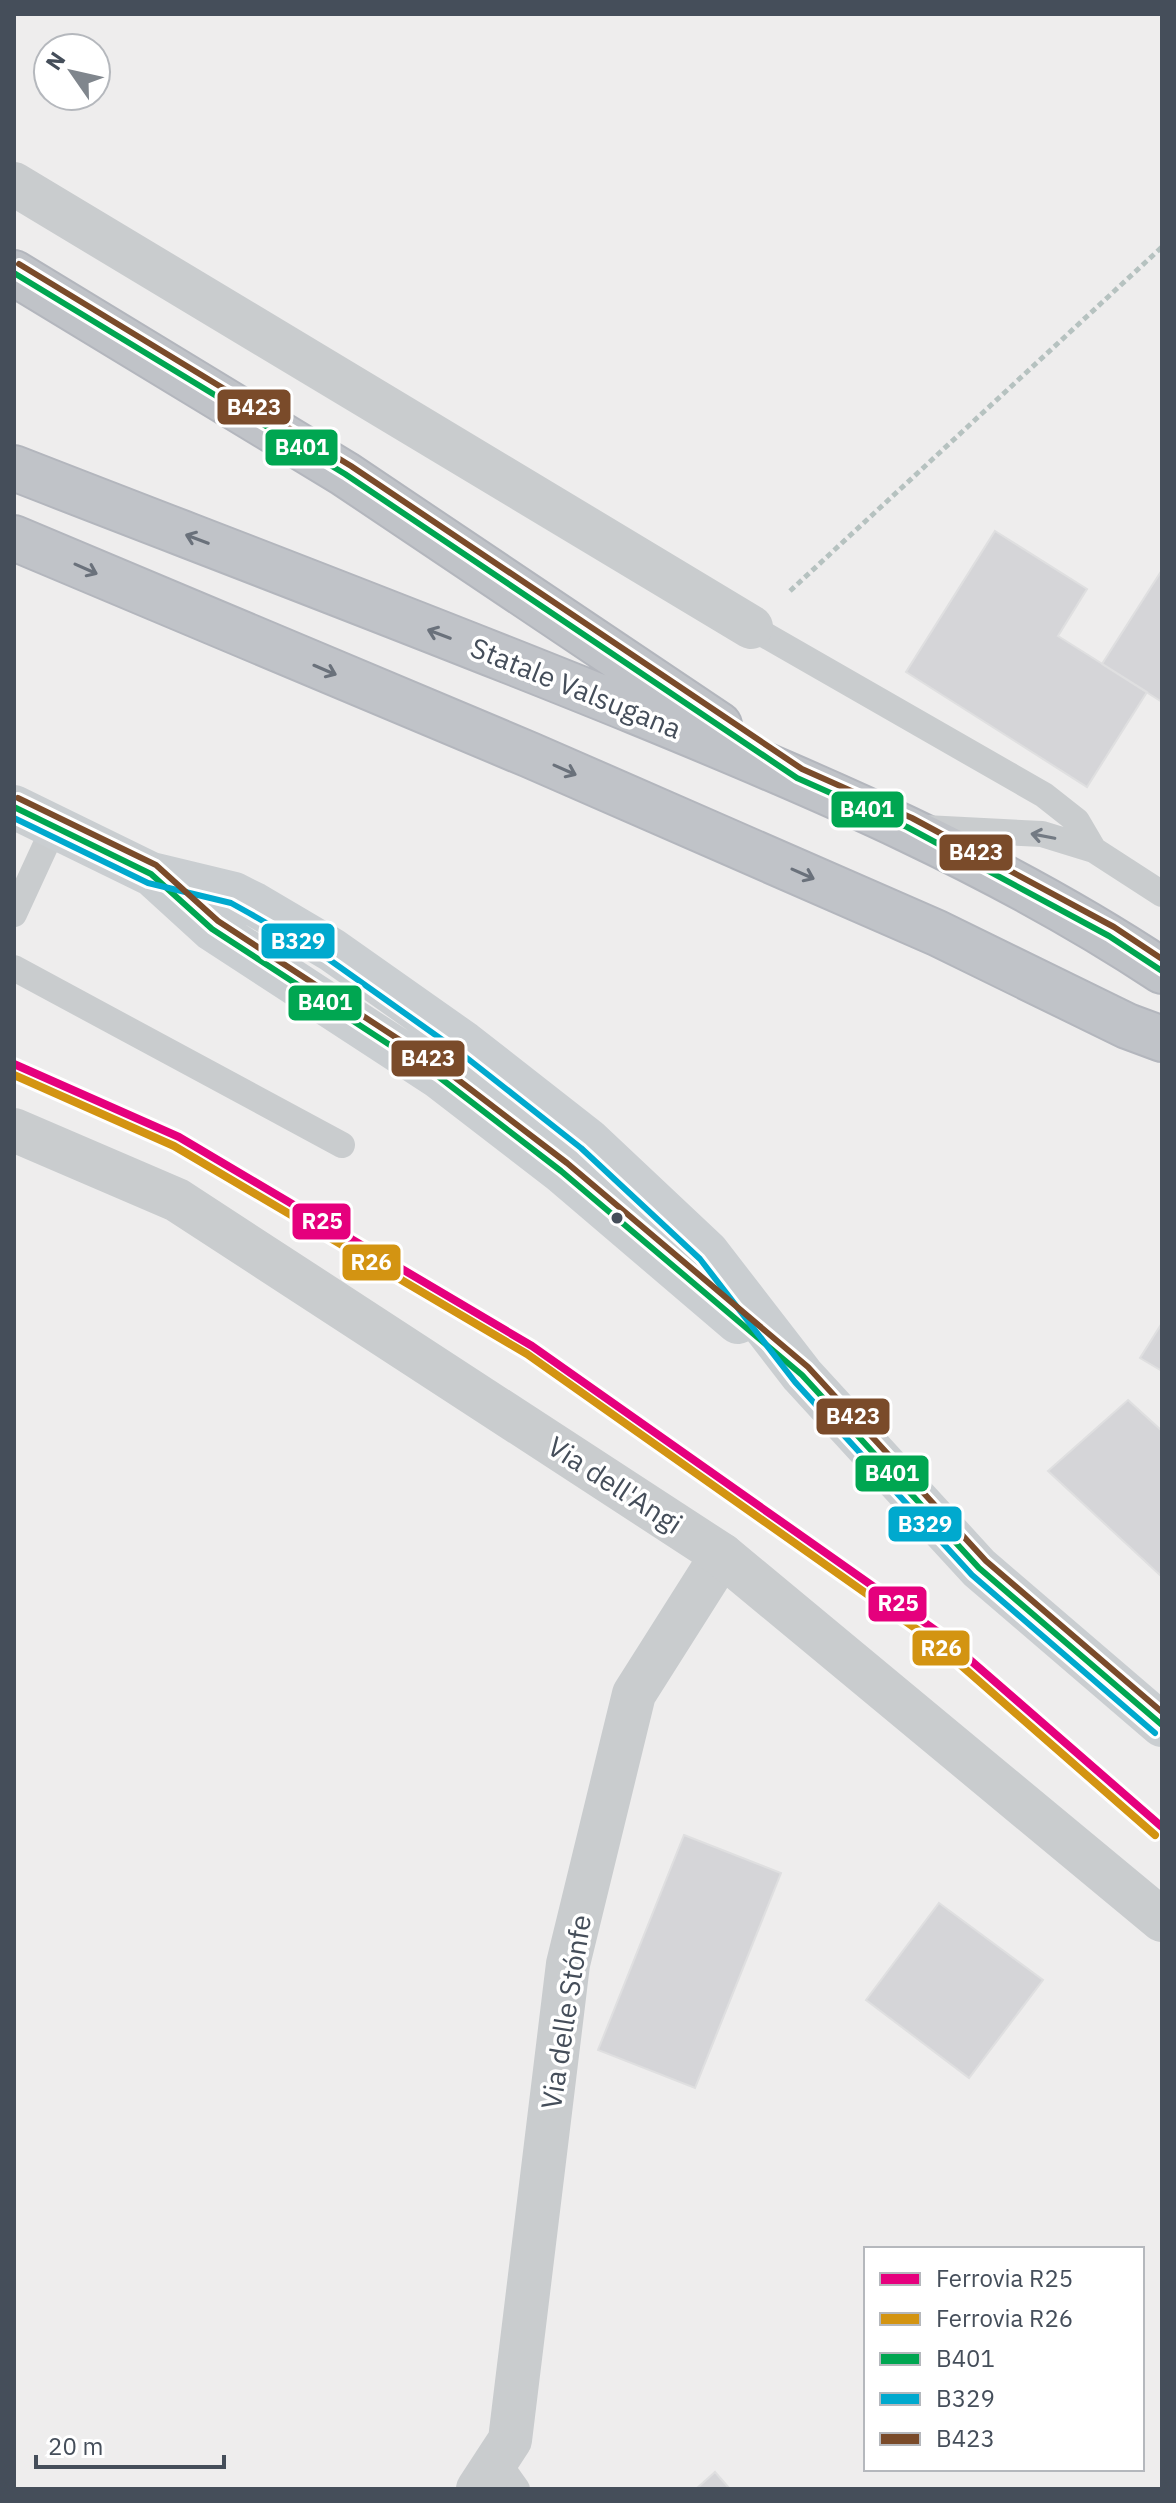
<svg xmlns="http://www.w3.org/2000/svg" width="1176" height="2503" font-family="'IBM Plex Sans',sans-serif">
<rect width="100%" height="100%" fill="#eeeded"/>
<path fill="#d5d5d8" stroke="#dfdfe0" stroke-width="2" d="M995,531L1087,589L1058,636L1147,692L1087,787L906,672Z
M1162,570V702L1102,664Z
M1162,1323V1371L1140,1358Z
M1128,1400L1162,1431V1577L1048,1471Z
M684,1835L781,1873L695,2088L598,2050Z
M939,1903L1043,1980L969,2078L866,2000Z
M715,2472L730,2489H696Z"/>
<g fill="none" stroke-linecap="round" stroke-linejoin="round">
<g stroke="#b3b6bd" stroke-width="48">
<path id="trunk" d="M14,273L345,474L719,725
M14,468C222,549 431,628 637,712C818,786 999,863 1162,971
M14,538L530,755L937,933L1127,1026L1162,1039"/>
</g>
<path stroke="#b6c2c0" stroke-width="5" stroke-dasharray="6 4" stroke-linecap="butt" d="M790,591L1162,247"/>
<path stroke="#c9ccce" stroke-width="26" d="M751,627L1044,795L1077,821L1094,850
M925,828L1042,834L1094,850L1162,894
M14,914L55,825
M14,968L342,1145
M497,2461L517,2489"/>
<path stroke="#c9ccce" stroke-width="44" d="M14,184L751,627
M478,2489L510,2440L568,1964L634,1694L722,1555"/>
<path stroke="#c9ccce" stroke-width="44" d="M14,1130L177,1200L722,1555L1162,1920"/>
<path stroke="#caced1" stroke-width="44" d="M14,807L151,874L234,894L254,904L332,950L464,1043L588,1140L707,1252L802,1375L979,1568L1162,1725
M155,877L212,929L439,1077L561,1171L738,1322"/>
<use href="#trunk" stroke="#c0c3c8" stroke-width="44"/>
<g stroke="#fff" stroke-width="12">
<path id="bus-1" d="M14,273L345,474L797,778L907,827L1109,936L1162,971
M14,807L151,874L212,929L439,1077L561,1171L802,1375L979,1568L1162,1725"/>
</g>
<g stroke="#fff" stroke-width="12">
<path id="bus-2" d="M14,818L148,883L231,903L249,913L327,958L458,1051L581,1148L700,1259L795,1382L972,1575L1155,1733"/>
</g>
<g stroke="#fff" stroke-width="12">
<path id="bus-3" d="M19,264L351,466L802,769L912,818L1114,927L1162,959
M18,798L156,865L218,921L444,1069L567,1163L808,1367L986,1561L1162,1712"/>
</g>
<use href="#bus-1" stroke="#00a651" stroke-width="6"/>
<use href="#bus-2" stroke="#00a9ce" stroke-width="6"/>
<use href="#bus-3" stroke="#7a4b2a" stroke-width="6"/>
<g stroke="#fff" stroke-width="14">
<path id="rail-1" d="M14,1064L179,1137L532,1346L938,1632L1162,1827"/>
</g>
<g stroke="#fff" stroke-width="14">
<path id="rail-2" d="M14,1075L174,1146L527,1354L932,1640L1155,1835"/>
</g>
<use href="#rail-1" stroke="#e5007d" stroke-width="8"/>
<use href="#rail-2" stroke="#d39412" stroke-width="8"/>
</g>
<defs><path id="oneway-shaft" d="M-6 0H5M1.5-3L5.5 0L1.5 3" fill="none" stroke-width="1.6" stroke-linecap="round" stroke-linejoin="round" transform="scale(2)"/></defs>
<g stroke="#6a717b">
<use href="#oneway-shaft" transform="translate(197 539) rotate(-159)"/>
<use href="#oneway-shaft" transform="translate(86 569) rotate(24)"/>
<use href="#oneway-shaft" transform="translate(439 634) rotate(-159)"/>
<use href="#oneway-shaft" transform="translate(325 670) rotate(23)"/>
<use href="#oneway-shaft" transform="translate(565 770) rotate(24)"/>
<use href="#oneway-shaft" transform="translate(803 874) rotate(24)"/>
</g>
<use stroke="#737a83" href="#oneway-shaft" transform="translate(1043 836) rotate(-169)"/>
<circle fill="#454e5a" stroke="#fff" stroke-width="3" cx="617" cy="1218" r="7"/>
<g text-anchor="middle" stroke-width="7" stroke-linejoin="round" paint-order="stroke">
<g font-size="28" fill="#454e5a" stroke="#fff">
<text transform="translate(576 688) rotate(22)" y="10">Statale Valsugana</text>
<text transform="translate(615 1485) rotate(33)" y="10">Via dell'Angi</text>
<text transform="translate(566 2012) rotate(-81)" y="10">Via delle Stónfe</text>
</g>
</g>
<g stroke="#fff" stroke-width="3">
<rect x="216" y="388" width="76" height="38" rx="8" fill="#7a4b2a"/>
<rect x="264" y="428" width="75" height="39" rx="8" fill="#00a651"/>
<rect x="830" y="790" width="75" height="39" rx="8" fill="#00a651"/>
<rect x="938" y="833" width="76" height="39" rx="8" fill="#7a4b2a"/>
<rect x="260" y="922" width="76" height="38" rx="8" fill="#00a9ce"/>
<rect x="287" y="984" width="76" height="38" rx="8" fill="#00a651"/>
<rect x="390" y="1039" width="76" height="39" rx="8" fill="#7a4b2a"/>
<rect x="291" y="1202" width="61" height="39" rx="8" fill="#e5007d"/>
<rect x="341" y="1243" width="61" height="39" rx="8" fill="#d39412"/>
<rect x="815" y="1397" width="76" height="39" rx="8" fill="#7a4b2a"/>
<rect x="854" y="1454" width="76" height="39" rx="8" fill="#00a651"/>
<rect x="887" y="1505" width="76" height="38" rx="8" fill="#00a9ce"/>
<rect x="867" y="1585" width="61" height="38" rx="8" fill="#e5007d"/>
<rect x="911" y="1629" width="60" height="38" rx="8" fill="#d39412"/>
</g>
<g font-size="22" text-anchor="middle" font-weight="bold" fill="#fff">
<text x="254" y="415">B423</text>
<text x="302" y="455">B401</text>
<text x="867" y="817">B401</text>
<text x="976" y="860">B423</text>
<text x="298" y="949">B329</text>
<text x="325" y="1010">B401</text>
<text x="428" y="1066">B423</text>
<text x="322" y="1229">R25</text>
<text x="371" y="1270">R26</text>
<text x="853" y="1424">B423</text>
<text x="892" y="1481">B401</text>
<text x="925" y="1532">B329</text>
<text x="898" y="1611">R25</text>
<text x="941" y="1656">R26</text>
</g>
<rect width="1176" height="2503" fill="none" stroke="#454e5a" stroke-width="32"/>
<rect x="864" y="2247" width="280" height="224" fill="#ffffff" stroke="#b5b8bd" stroke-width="2"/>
<rect x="880" y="2273" width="40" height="12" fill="#e5007d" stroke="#b5b8bd" stroke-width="2"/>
<text x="936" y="2287" font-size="24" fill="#454e5a">Ferrovia R25</text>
<rect x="880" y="2313" width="40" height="12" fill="#d39412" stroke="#b5b8bd" stroke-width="2"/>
<text x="936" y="2327" font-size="24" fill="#454e5a">Ferrovia R26</text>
<rect x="880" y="2353" width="40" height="12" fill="#00a651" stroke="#b5b8bd" stroke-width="2"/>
<text x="936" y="2367" font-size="24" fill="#454e5a">B401</text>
<rect x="880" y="2393" width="40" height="12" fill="#00a9ce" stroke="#b5b8bd" stroke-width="2"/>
<text x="936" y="2407" font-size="24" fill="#454e5a">B329</text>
<rect x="880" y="2433" width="40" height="12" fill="#7a4b2a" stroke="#b5b8bd" stroke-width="2"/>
<text x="936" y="2447" font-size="24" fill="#454e5a">B423</text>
<g transform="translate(72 72) rotate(304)"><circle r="38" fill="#ffffff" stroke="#b5b8bd" stroke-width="2"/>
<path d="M0-6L14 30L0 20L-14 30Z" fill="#80868d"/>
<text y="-12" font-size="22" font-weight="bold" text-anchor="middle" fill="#454e5a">N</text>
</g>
<path d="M36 2455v12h188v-12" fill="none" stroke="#454e5a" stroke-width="4"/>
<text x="48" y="2455" font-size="24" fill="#454e5a" stroke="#ffffff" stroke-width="6" paint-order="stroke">20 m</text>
</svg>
